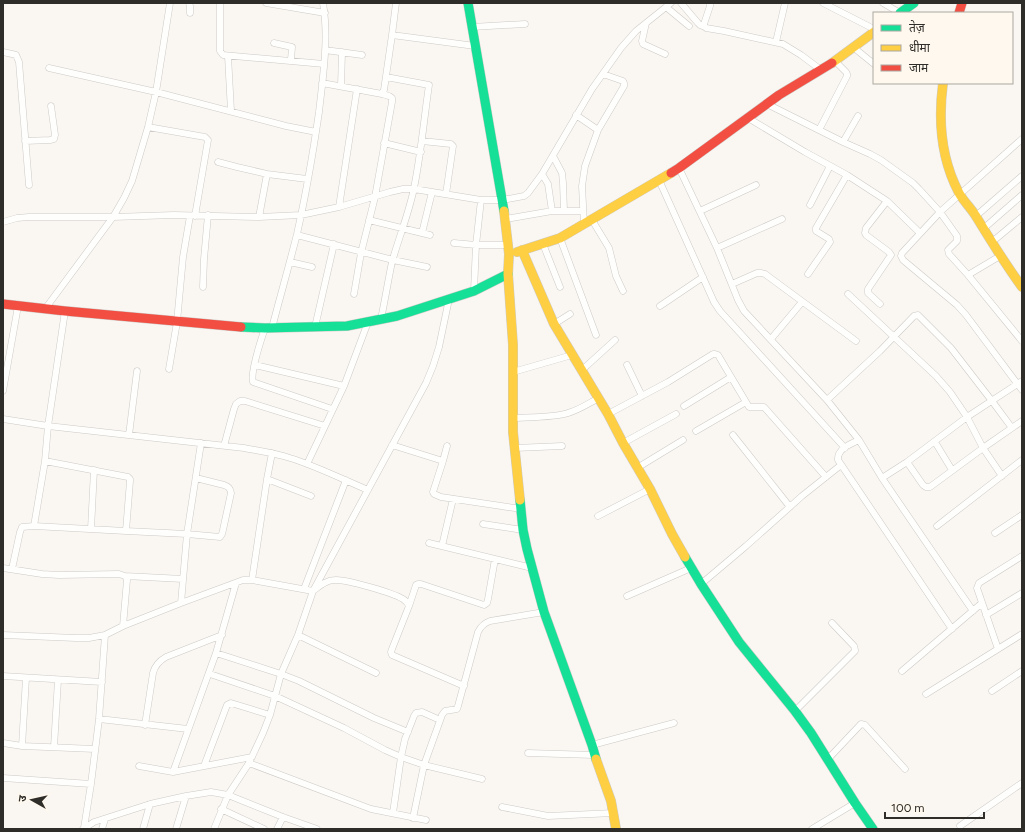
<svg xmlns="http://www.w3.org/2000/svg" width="1025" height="832" font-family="Figtree,'Noto Sans Devanagari',sans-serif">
<rect width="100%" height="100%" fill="#faf7f2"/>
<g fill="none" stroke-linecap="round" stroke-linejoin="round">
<g stroke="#cdcac7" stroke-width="7">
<path id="street" d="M189,3L190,6V13
M220,3V51L223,55L324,64
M266,3L325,13
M681,3L698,23L700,25L705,27
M710,3V6L704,24V26L706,28L724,31L783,44L801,55L821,70
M823,3L874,29
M883,3L900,13
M666,7L689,26
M646,23L642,41L643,44L665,54
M472,27L525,24
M392,35L475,46
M776,42L785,3
M274,43L292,47L291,60
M853,47L874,64
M325,50L362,55
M3,52L12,54L16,55L19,62L29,185
M228,56L231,111
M49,68L156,92L286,126L316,132
M322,83L382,94L389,96L392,98V102L375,197L361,253L354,294
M341,86L342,52
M382,94L384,90L392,35L396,3
M767,104L843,142L870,154L881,160L913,183L919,189L940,212L957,236V241L948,250L949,254L968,275L1022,341
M576,115L598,130
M748,118L805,152L847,175L887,201L920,233
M148,127L205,137L208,140L195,216
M819,130L847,76V74L846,72L835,61
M1022,139L940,212L902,253L901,256L903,260L957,305L966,315L1022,390
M25,141L50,140L54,139L55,135L51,106
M422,141L451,144L453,146L446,194
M843,142L858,116
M384,143L421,152
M553,156L562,173L563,183L564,211
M218,162L237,167L267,174L307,179
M679,168L717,248L738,300L744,311L827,400L859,440L882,478L973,611
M542,174L548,184L552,211
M659,180L714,302L720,311L845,448
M810,205L830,166
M339,207L357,89
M700,211L756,185
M976,216L1022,176
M259,217L267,174
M506,219L552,211H583
M369,220L430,235
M592,220L609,248L616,276L623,291
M3,222L17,218L29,217H113L174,215L259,217L301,215L339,207L390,192L403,189H414L481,200H503L524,196L528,193L542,174L592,89L621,48L636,31L671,3
M584,224L582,186L585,166L598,130L624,86V83L623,81L603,74
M983,229L1022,195
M422,233L432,192
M297,235L393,260L427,267
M560,238L596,335
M992,242L1022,217
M454,243L476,245H508
M543,244L560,287
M717,248L782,219
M290,262L312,267
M808,274L830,242L829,239L816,231V228L847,175
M968,275L1000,256
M732,284L757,273H761L765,274L856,341
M203,287L204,259L208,215
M474,291L476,245L481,200
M848,294L936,376L950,392L967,417L983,448L1002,476
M880,304L868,293V289L891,255L889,252L866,235L865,233L866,228L887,201
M660,306L703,277
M45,309L113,217L124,198L132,181L148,127L156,92L170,3
M381,319C385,300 388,281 392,262C399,237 409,213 414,188C421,154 424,119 429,85L386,77
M554,324L570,314
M315,327L334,244
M265,328C261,340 250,372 253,382L332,409
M272,328C280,297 289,266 297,234C306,194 313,153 319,112C323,76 329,39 323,3
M771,339L802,302
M255,365L344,386
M627,365L642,396
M169,369L177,322L183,257L190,216
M582,370L615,340
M513,372L572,355
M3,391L18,306
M827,400L880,351L914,316L918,315L951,348L992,401L1012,428
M684,406L731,377
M608,414L668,382L713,354H715L718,355L749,407H764L826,477
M512,418C529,417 553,418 568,413C579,410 589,403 599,398
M3,419L48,426L244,448C259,451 275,453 290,458C316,466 342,479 368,490
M696,431L746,402
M129,435L137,371
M733,435L790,507
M859,440C850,444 837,449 838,460L952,629
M935,442L952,470
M623,443L676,414
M392,445L443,461
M224,446L234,409L236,404L240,401H245L325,426
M447,446L443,461L433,492L434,494L441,497L521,509
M515,448L562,446
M45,461L128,477L130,479V481L126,531
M907,462L923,485L926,487H930L983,448L1022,421
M307,464L344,386L368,322
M637,468L683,440
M882,478L907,462L967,417L1022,381
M267,479L311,496
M598,516L650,489
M483,524L523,530
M34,526L45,461L48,426L65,311
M937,526L1022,460
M91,529L94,470
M995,533L1022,515
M429,543L532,568
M442,546L453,499
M3,568L42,574L59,575L119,574L125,576L127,580L123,626
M12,569L20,532L22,527L34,526L126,531L187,534L220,537L222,534L223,530L231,493C230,488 229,487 224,485L196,478
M125,576L183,579
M252,580L267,479L272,453
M701,584L746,546L802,496L841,465
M304,589L346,480
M627,596L691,568
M181,603L187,534L201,443
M409,606L416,585L418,584H421L484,605L487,603L488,599L495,559
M986,615L1022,593
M3,635L76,638H89L105,635L123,626L181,603L243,580H252L313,591C320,586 326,580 335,580C346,579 393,593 403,599C406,601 408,603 409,606L392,649L391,652L392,655L464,686
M298,635L376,673
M998,649L977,588L979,583L1022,556
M216,653L281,674L299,681L374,718L408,732
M902,671L982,603
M210,674L275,696L344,728L385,750L401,757L424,765L482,779
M3,676L102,682
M992,691L1022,671
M926,694L1022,634
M795,711L855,651V650L854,646L832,623
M99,719L188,729
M145,725L153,673C155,665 159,661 166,657L222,635
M3,743L22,746L95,749
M592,745L674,723
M22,746L26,678
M54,747L58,680
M528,753L594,755
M828,759L861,724L865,725L905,769
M249,763L371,809L426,820
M139,766L173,772L252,757
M204,766L227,705L231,703L270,715
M173,772L216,653L236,583
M3,778L91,784
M502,807L548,816L614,813
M221,809L264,829
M393,813L401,757L405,739L414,716L416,713L422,712L440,720
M413,818L424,765L442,715L445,711L457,709L458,706L478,632C481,626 484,623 490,621L544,612
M960,826L1022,783
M84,828L91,784L99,719L105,635
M83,829L94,822L150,804L186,796L211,792L228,795L283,817L317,829
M102,829L105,819
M143,829L150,804
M176,829L186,796
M214,829L228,795L249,763L263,733L270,715L281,674L298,635L313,591L426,383L433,366L439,347L449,299
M277,829L283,817
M812,829L855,803"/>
</g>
<g stroke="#cdcac7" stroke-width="10">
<path id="fast" d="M468,3L504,211
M900,13L914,3
M241,327L265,328L347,326L397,316L474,291L508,274
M520,500L523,530L527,549L544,612L592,745L596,759
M685,557L701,584L739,642L795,711L811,733L855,803L873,829"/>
</g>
<g stroke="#cdcac7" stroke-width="10">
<path id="slow" d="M832,63L874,32
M943,83C938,121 941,159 959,193C964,202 972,209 977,218C991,241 1006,265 1022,287
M504,211L509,254L508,274L513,345V432L520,500
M522,250L554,324L608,414L623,443L650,489L672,534L685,557
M517,252L560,238L671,173
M596,759L611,801L616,829"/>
</g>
<g stroke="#cdcac7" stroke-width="10">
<path id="jam" d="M959,13L962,3
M671,173L679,168L779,95L832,63
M3,304L65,311L241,327"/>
</g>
<use href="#street" stroke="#fefefd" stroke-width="6"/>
<use href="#fast" stroke="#16e098" stroke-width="9"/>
<use href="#slow" stroke="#ffcf43" stroke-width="9"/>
<use href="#jam" stroke="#f24e42" stroke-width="9"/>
</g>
<rect width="1025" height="832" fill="none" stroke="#2f2d29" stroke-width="8"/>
<rect x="873" y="12" width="140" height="72" fill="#fef8ee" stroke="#aba79f"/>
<rect x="881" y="25" width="20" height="6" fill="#16e098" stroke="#aba79f"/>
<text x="909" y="32" font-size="12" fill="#2f2d29">तेज़</text>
<rect x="881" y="45" width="20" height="6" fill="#ffcf43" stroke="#aba79f"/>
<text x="909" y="52" font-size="12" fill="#2f2d29">धीमा</text>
<rect x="881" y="65" width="20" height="6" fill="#f24e42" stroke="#aba79f"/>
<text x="909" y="72" font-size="12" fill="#2f2d29">जाम</text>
<g transform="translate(32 800) rotate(278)" stroke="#fef8ee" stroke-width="3" paint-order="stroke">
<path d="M0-3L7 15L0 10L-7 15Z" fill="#2f2d29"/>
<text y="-6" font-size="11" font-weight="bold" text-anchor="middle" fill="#2f2d29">उ</text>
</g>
<path d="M885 812v6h99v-6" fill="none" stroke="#2f2d29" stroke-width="2"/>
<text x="891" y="812" font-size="12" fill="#2f2d29" stroke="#fef8ee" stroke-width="3" paint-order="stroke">100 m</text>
</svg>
